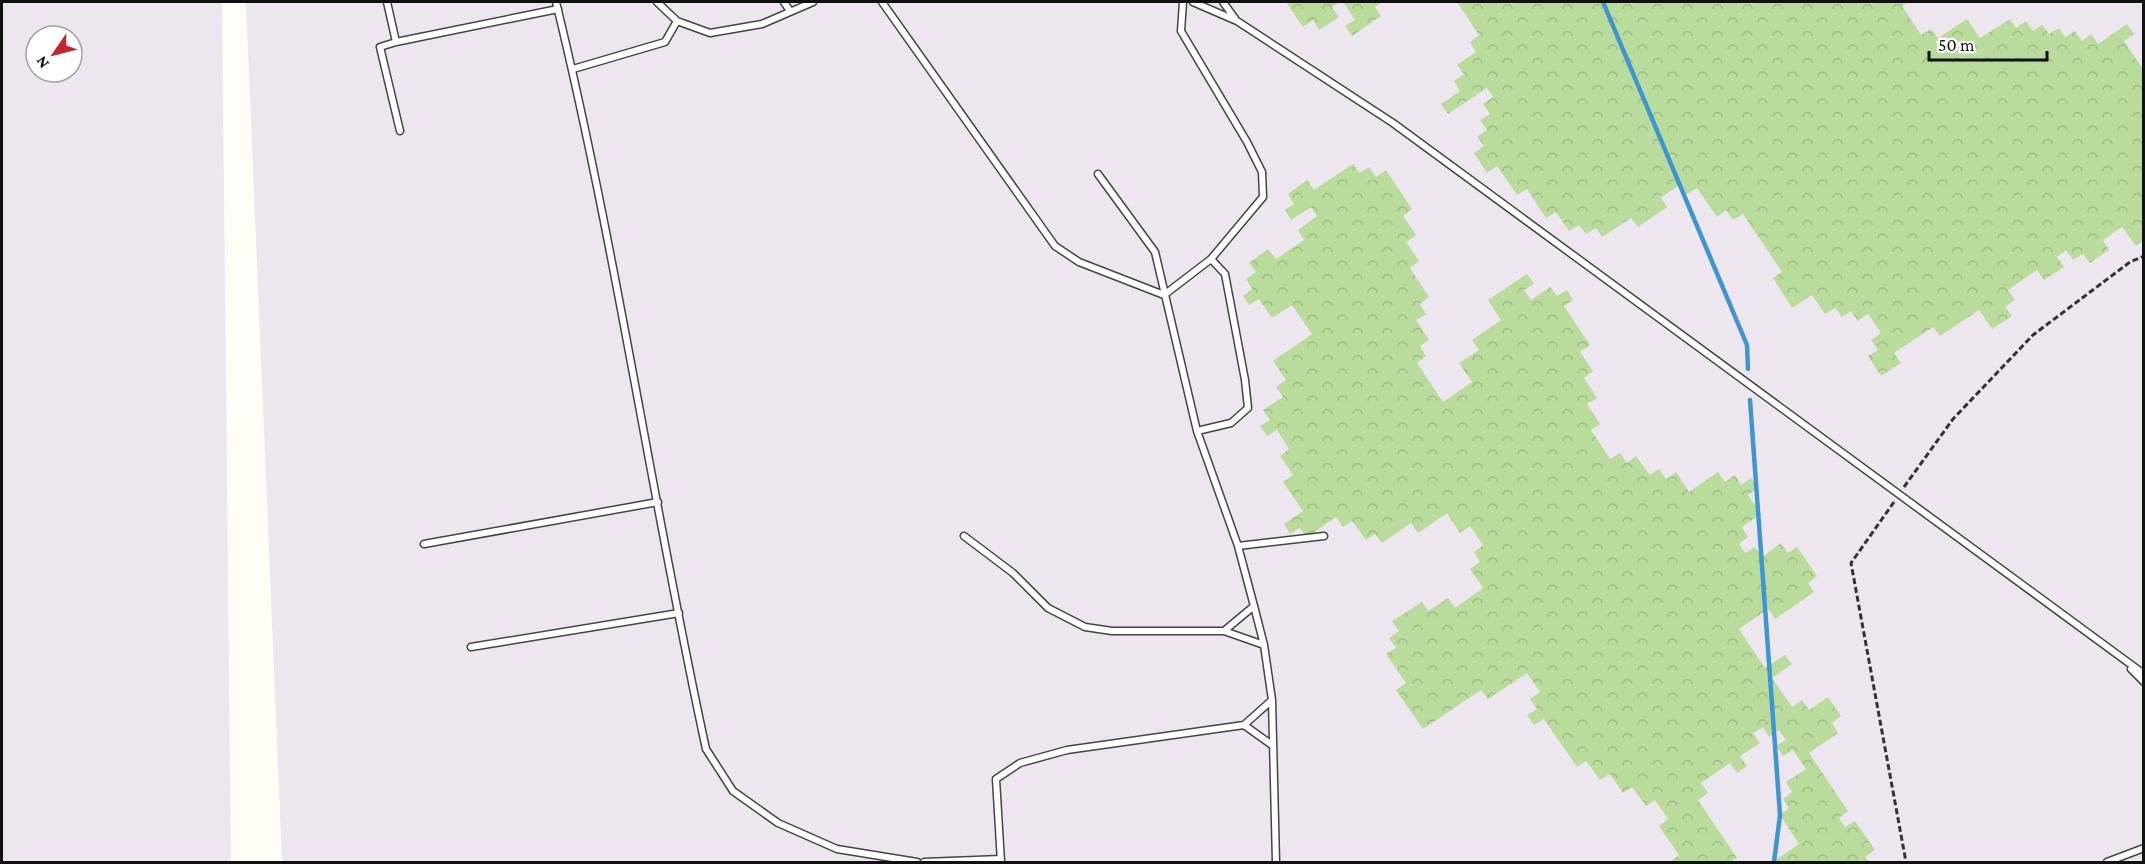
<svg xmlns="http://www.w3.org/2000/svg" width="2145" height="864" font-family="'Crimson Pro',serif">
<defs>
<pattern id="forest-crowns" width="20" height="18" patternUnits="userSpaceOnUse" patternTransform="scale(1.5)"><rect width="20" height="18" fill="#b9dc9c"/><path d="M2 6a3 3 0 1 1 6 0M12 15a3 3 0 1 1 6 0" fill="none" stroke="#9ebc85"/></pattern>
</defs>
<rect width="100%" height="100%" fill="#fffdf5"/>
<path fill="#eee6ef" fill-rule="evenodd" d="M2,2H222L231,862H2ZM36,36H72V72H36Z
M246,2H2143V862H282Z"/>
<path fill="url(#forest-crowns)" d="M1286,2H1340L1332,7L1339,17L1319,30L1313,20L1303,27Z
M1343,2H1382L1375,7L1381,16L1352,36L1345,26L1355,20Z
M1457,2H1908L1902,6L1921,35L1931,29L1938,38L1967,19L1980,38L2010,19L2016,28L2026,21L2033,31L2042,25L2049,34L2059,28L2065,37L2075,31L2082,41L2091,34L2098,44L2127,24L2134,34L2124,41L2143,69V241L2136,246L2122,227L2103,240L2109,250L2090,263L2083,254L2073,260L2066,250L2057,257L2064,267L2044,280L2037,270L2008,290L2015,300L2005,307L2012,316L1992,329L1979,310L1940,336L1933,327L1894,353L1901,363L1881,376L1868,356L1878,350L1871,340L1881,333L1868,314L1858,321L1851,311L1842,317L1835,308L1825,314L1812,295L1792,308L1773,278L1782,272L1743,214L1733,220L1726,210L1717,217L1697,188L1687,194L1680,185L1661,197L1667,207L1638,227L1631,218L1602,237L1596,228L1586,234L1579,225L1569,231L1556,212L1546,218L1527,189L1517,195L1497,166L1487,173L1474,153L1484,146L1477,137L1487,130L1480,120L1490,114L1483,104L1493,97L1487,88L1448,114L1441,104L1460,91L1454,81L1464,74L1457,65L1476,52L1470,42L1479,35Z
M1353,164L1360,173L1369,167L1376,177L1386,170L1412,209L1403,216L1416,235L1406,242L1419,261L1410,268L1429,297L1420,304L1426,314L1416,320L1429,340L1420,346L1426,356L1417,363L1443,402L1472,382L1459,363L1479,350L1472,340L1501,320L1488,300L1527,274L1534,284L1524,290L1531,300L1550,287L1557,296L1567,290L1573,300L1564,306L1590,345L1580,352L1593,371L1584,378L1597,398L1587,404L1600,424L1591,430L1610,459L1620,453L1627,463L1636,456L1650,475L1659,469L1666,479L1676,472L1689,492L1718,472L1725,482L1735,475L1741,485L1751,478L1758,488L1748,495L1761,514L1742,527L1748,537L1739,544L1745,553L1755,547L1762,557L1781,543L1788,553L1797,547L1817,576L1808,583L1814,592L1775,619L1768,609L1739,629L1765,668L1785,655L1792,664L1772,678L1792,707L1802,700L1809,710L1828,697L1841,716L1832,723L1838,733L1809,753L1848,811L1839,818L1845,827L1855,821L1875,850L1865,857L1869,862H1773L1799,844L1780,815L1789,808L1783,799L1792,792L1786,782L1806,769L1793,750L1783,756L1776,746L1786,740L1779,730L1769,737L1763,727L1753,733L1760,743L1740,756L1747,766L1737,773L1730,763L1701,783L1708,793L1698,800L1737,858L1731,862H1670L1679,855L1659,826L1668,819L1655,800L1646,806L1632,787L1623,793L1610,774L1600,780L1586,761L1577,767L1544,719L1534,725L1527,715L1537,709L1530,699L1540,692L1527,673L1488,699L1481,690L1423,729L1396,690L1406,683L1386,654L1396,648L1389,638L1399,631L1392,621L1422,602L1428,611L1448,598L1455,608L1483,588L1470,569L1480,562L1474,552L1483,545L1470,526L1460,533L1447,513L1418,533L1411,523L1382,543L1375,534L1366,540L1352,521L1343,527L1336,517L1307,537L1300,528L1290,534L1284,524L1303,511L1283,482L1293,475L1280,456L1289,449L1277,430L1267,436L1260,426L1270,420L1263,410L1283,397L1276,387L1286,380L1273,361L1312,334L1292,305L1272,318L1259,299L1249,305L1243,296L1252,289L1246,279L1256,272L1249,263L1268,249L1276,259L1304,240L1298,230L1317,216L1311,207L1291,220L1285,210L1294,204L1288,194L1307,180L1314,190Z"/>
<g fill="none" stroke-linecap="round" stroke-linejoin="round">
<path stroke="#3f96cf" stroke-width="4.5" d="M1603,2L1747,345L1748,369
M1750,400L1780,815L1774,862"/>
<g stroke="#444" stroke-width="9">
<path id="lane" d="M387,2L396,42
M556,2C616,248 652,501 706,749L733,791L778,823L837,849L917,862
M657,2L677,21L710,33L762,24L813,2
M784,2L790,11
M882,2L1055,246L1079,262L1164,295
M1193,2L1237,21L1393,123L2144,674
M1223,2L1236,20
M573,69L665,42L677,21
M400,131L380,47L396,42L558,9
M1098,174L1155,252L1197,431L1238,546L1254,606L1264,645L1272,700L1276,862
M1164,295L1211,259L1263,197L1262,172L1247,142L1181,31L1183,2
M1197,431L1231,423L1248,408L1245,380L1225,274L1211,259
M964,536L1013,573L1048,608L1085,627L1112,631H1224
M424,544L658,502
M1238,546L1324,536
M1254,606L1224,631L1264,645
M471,647L679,613
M2131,669L2144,682
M1272,700L1244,725L1272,745
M924,862L1001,859
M1001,862L996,779L1020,763L1067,750L1244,725
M2107,862L2144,848"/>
</g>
<path stroke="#333" stroke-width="3" stroke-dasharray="6 3" stroke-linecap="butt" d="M1904,487L1953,419L2033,335L2130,262L2144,256
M1894,502L1851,563L1906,862"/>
<use href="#lane" stroke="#fff" stroke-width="6"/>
</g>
<rect width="2145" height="864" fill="none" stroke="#111111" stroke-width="6"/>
<g transform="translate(54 54) rotate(235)"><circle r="28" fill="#ffffff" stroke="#a0a0a0" stroke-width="1.5"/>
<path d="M0-4.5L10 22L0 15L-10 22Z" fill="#c4262e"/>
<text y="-9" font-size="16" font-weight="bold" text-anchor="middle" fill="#111111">N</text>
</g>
<path d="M1929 51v9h118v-9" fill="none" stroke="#111111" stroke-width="3"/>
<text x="1938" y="51" font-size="18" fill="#111111" stroke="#ffffff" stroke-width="4.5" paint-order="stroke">50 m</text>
</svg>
